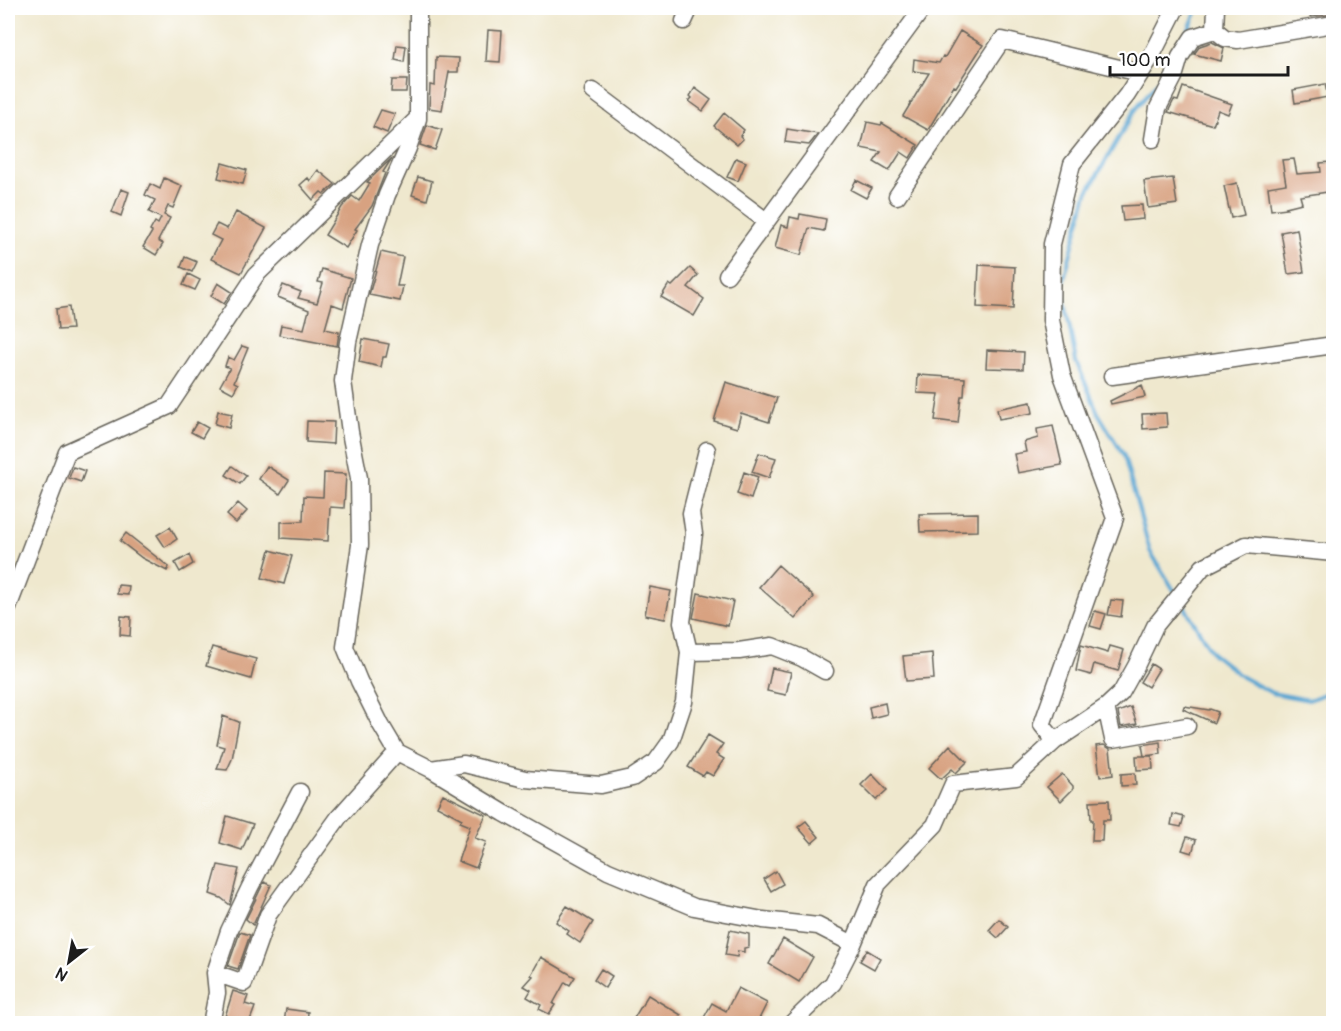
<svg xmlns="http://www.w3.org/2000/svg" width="1341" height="1031" font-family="Pangolin,sans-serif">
<rect width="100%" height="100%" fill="#fff"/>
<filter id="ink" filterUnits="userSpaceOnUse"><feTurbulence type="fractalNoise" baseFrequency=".0167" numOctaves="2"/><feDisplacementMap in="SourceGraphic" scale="12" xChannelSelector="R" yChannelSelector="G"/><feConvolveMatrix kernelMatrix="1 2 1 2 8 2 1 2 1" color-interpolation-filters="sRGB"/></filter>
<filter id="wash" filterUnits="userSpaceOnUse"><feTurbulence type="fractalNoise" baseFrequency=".008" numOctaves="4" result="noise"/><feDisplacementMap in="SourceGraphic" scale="24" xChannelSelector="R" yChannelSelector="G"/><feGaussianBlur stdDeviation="1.35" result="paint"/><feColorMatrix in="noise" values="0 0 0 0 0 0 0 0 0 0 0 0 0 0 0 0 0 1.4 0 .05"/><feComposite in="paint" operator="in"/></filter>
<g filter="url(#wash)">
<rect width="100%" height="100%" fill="#efe8ce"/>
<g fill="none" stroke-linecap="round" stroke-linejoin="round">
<path stroke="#5aa6d2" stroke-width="4" d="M1186,36L1198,8
M1170,67L1136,108L1087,193L1062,286L1076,361L1098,413L1124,456L1150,551L1175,592
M1181,601L1213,654L1242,677L1272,693L1309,700L1334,690"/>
</g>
<g id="blocks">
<path fill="#d8a281" d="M1309,8H1334V14L1310,17Z
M488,30L502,31L500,62L486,61Z
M960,31L983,45L956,87L954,86L928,130L903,116L929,73L913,71L914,59L939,63L943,56L945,57Z
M1212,42L1224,48L1221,61L1194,54L1200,46Z
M397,45L406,46L404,62L395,60Z
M436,57L459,58L458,72H449L442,110L429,108L430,85L435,86Z
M392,80H407L406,92H391Z
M1325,84L1328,97L1295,103L1293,90Z
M1183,87L1232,104L1228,114L1218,110L1213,125L1168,112L1174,100L1178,101Z
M695,88L711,100L703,111L689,101L692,98L690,96Z
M381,110L395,114L387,133L373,127Z
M724,113L744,130L740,136L743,139L737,145L714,126Z
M867,122L881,125L882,123L918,145L910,158L901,152L889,171L874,162L881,152L861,148Z
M427,125L442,130L435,150L420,145Z
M787,129L818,134L809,145L785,142Z
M392,158L383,172L385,173L372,206L355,229L357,230L346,248L325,235L342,207L352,196L359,201L370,183L367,182Z
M736,158L746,162L738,181L727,177Z
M1294,159L1297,174L1321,172L1320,163L1331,162L1334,191L1300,196L1302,203L1286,207L1287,208L1271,210L1268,187L1286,184L1282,160Z
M222,163L247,170L243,184L218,178Z
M318,170L335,184L324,194L321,192L313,200L300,185L308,178L310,181Z
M418,177L432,181L427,200L412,195Z
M164,178L182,186L173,208L168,206L164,215L170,218L158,241L163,244L156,255L143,247L152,232L150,231L155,222L158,224L161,218L149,212L155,200L145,195L150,184L160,189Z
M1173,178L1177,204L1148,208L1144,181Z
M856,180L872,188L866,198L851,190Z
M1237,183L1244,215L1231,218L1224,186Z
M121,189L129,192L121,216L112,212Z
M1142,205L1143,219L1123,221L1121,206Z
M236,212L266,228L241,273L211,259L221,240L211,235L217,224L227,229Z
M800,214L826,219L824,231L809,228L801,255L775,248L781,225L788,227L790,217L799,219Z
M1297,229L1304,272L1288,274L1281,232Z
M381,252L403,257L397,286H403L400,301L369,295Z
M185,257L197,262L192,272L181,267Z
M979,265L1015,267L1013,309L977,307Z
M690,268L698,275L688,287L704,299L694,316L661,297L669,284L672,286Z
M322,269L351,278L343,308L332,304L325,329L339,332L337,346L279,335L281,325L304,329L309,310L278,297L283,285L301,292L298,298L317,303L323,283L318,282Z
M188,274L200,280L195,290L183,285Z
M218,283L232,292L224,304L211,296Z
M69,307L72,329L58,330L56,309Z
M363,339L389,344L386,357H383L381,367L359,362Z
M242,346L248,348L234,382L238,384L233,393L220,386L230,368L225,366L228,357L234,360Z
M987,350L1024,352L1023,369L986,368Z
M918,375L965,378L964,396H961L958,423L935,420L939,394L917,393Z
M726,382L777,398L769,422L741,413L737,428L714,421Z
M1142,385L1145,397L1111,404L1110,401Z
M1031,402L1033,413L999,419L997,409Z
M218,411L232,414L229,428L215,424Z
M1166,413L1167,427L1143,429L1142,414Z
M307,421L334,422L333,444L306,442Z
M197,422L208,428L202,438L191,432Z
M1053,426L1062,465L1018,473L1014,454L1026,452L1024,442L1038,438L1037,429Z
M759,453L776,458L769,478L752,472Z
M232,466L246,476L240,484L226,475Z
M267,466L289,480L280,494L259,479Z
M73,467L85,471L81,482L69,478Z
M744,472L758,477L751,499L737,494Z
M324,473L346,474L344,508L330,507L328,541L281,538V522L303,521L304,496L323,497Z
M238,503L247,511L236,523L227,515Z
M978,513V531L920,532L919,514Z
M170,527L177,539L165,547L157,535Z
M126,533L169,567L167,571L142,558L120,541Z
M270,550L292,556L284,584L262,578Z
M189,555L193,564L180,572L175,563Z
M778,565L814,597L795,619L759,587Z
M118,585L129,586L128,595L117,594Z
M650,587L671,591L665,619L645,615Z
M698,593L733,601L728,626L693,618Z
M1111,600L1123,601L1121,617L1108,615Z
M1095,611L1106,614L1101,629L1090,626Z
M121,616L131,617L130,636L120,635Z
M1081,645L1108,653L1110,646L1124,650L1118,671L1094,664L1091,675L1076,671Z
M212,647L256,659L251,679L206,666Z
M932,653L934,679L906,681L903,656Z
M1151,664L1159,669L1148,687L1140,682Z
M772,668L791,672L786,695L767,691Z
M885,703L887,714L871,718L869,707Z
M1184,706L1209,710L1210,709L1218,712L1214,723L1183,709Z
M1131,707L1137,724L1121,727L1118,712Z
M223,716L239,722L232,759L227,770L217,769L224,747L217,745Z
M708,735L723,744L716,754L724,759L713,776L706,772L703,776L688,767Z
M1160,742L1161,754L1144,756L1142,745Z
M950,745L967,762L956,773L952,769L941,779L929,768Z
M1104,745L1110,749L1113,775L1100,777L1096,746Z
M1136,756H1152L1153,769L1137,770Z
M1135,773L1136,785L1121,786V774Z
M872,774L887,790L876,800L861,785Z
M1062,774L1073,786V789L1061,801L1047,787Z
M443,794L486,815L475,838L486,842L476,868L458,861L470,826L460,822L462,819L437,806Z
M1109,800L1110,820H1103L1102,841H1092L1093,820H1091L1090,801Z
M1173,814L1184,817L1181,827L1171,825Z
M227,816L253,824L242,850L220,843Z
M806,821L819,837L812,843L798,827Z
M1187,837L1196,840L1192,853L1182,850Z
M218,865L239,869L230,905L221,898L210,894Z
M776,871L783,884L771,891L764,879Z
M264,882L271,885L253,925L246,919Z
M567,906L593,922L580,943L567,934L569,931L556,922Z
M999,919L1008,927L998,938L989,930Z
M730,930L749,934V947L744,948V952L738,951L737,957L725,955Z
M240,932L250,935L238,969L228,966Z
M783,939L813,957L799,982L769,964Z
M867,950L880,958L874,969L860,961Z
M541,957L575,977L570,985L565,982L553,1004L555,1005L549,1014L539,1009L541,1005L527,997L531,990L524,986L533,976L531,975Z
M601,969L612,976L605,988L594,980Z
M738,988L767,1003L757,1023H701L712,1003L726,1011Z
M233,991L248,996L245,1004L255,1007L249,1023H223Z
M648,995L681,1015L675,1023H664L656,1018L653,1023H631Z
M286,1009L308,1012L307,1023H284Z"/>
</g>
</g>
<g filter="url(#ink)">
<use href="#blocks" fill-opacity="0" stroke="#66635a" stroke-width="1.5"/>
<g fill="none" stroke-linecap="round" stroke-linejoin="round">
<g stroke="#66635a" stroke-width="19">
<path id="minor" d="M418,8V119L408,148L387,195L370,245L348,342L343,381L350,432L359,478L360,545L345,647L359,681L381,725L397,752L431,769L504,813L608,871L694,907L763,920L818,926L853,944L833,983L791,1024
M684,21L690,8
M1215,30L1225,38L1238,40L1334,24
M1215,30L1216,8
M593,91L766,221
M1153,139L1158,108L1174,77L1180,57L1193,37L1215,30
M897,196L1002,40L1140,73
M727,275L923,8
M1112,376L1334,345
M8,608L67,452L169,406L256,275L415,121
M689,652L739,651L772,646L802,658L825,671
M1106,707L1113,739L1187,726
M1055,741L1042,725L1115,518L1062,375L1051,320L1052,244L1072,164L1127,95L1151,57L1176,8
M431,769L464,764L525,779L601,785L632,778L656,762L671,741L684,702L689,652L682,622L694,534L691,513L707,450
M853,944L878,884L935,825L953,784L1016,777L1055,741L1106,707L1121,693L1136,666L1155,626L1203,567L1246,545L1334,553
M215,973L244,983L268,915L339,817L397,752
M211,1024L217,993L215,973L229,931L250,887L300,792"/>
</g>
<use href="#minor" stroke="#fff" stroke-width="16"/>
</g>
</g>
<rect width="1341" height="1031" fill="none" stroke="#fff" stroke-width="30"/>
<g transform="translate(69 962) rotate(211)" stroke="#ffffff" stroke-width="4.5" paint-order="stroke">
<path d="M0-4.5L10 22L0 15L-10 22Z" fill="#1c1c1c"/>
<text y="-9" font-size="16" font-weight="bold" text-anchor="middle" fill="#1c1c1c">N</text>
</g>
<path d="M1110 66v9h178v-9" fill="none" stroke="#1c1c1c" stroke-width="3"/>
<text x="1119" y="66" font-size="18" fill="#1c1c1c" stroke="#ffffff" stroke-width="4.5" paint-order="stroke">100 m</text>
</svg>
